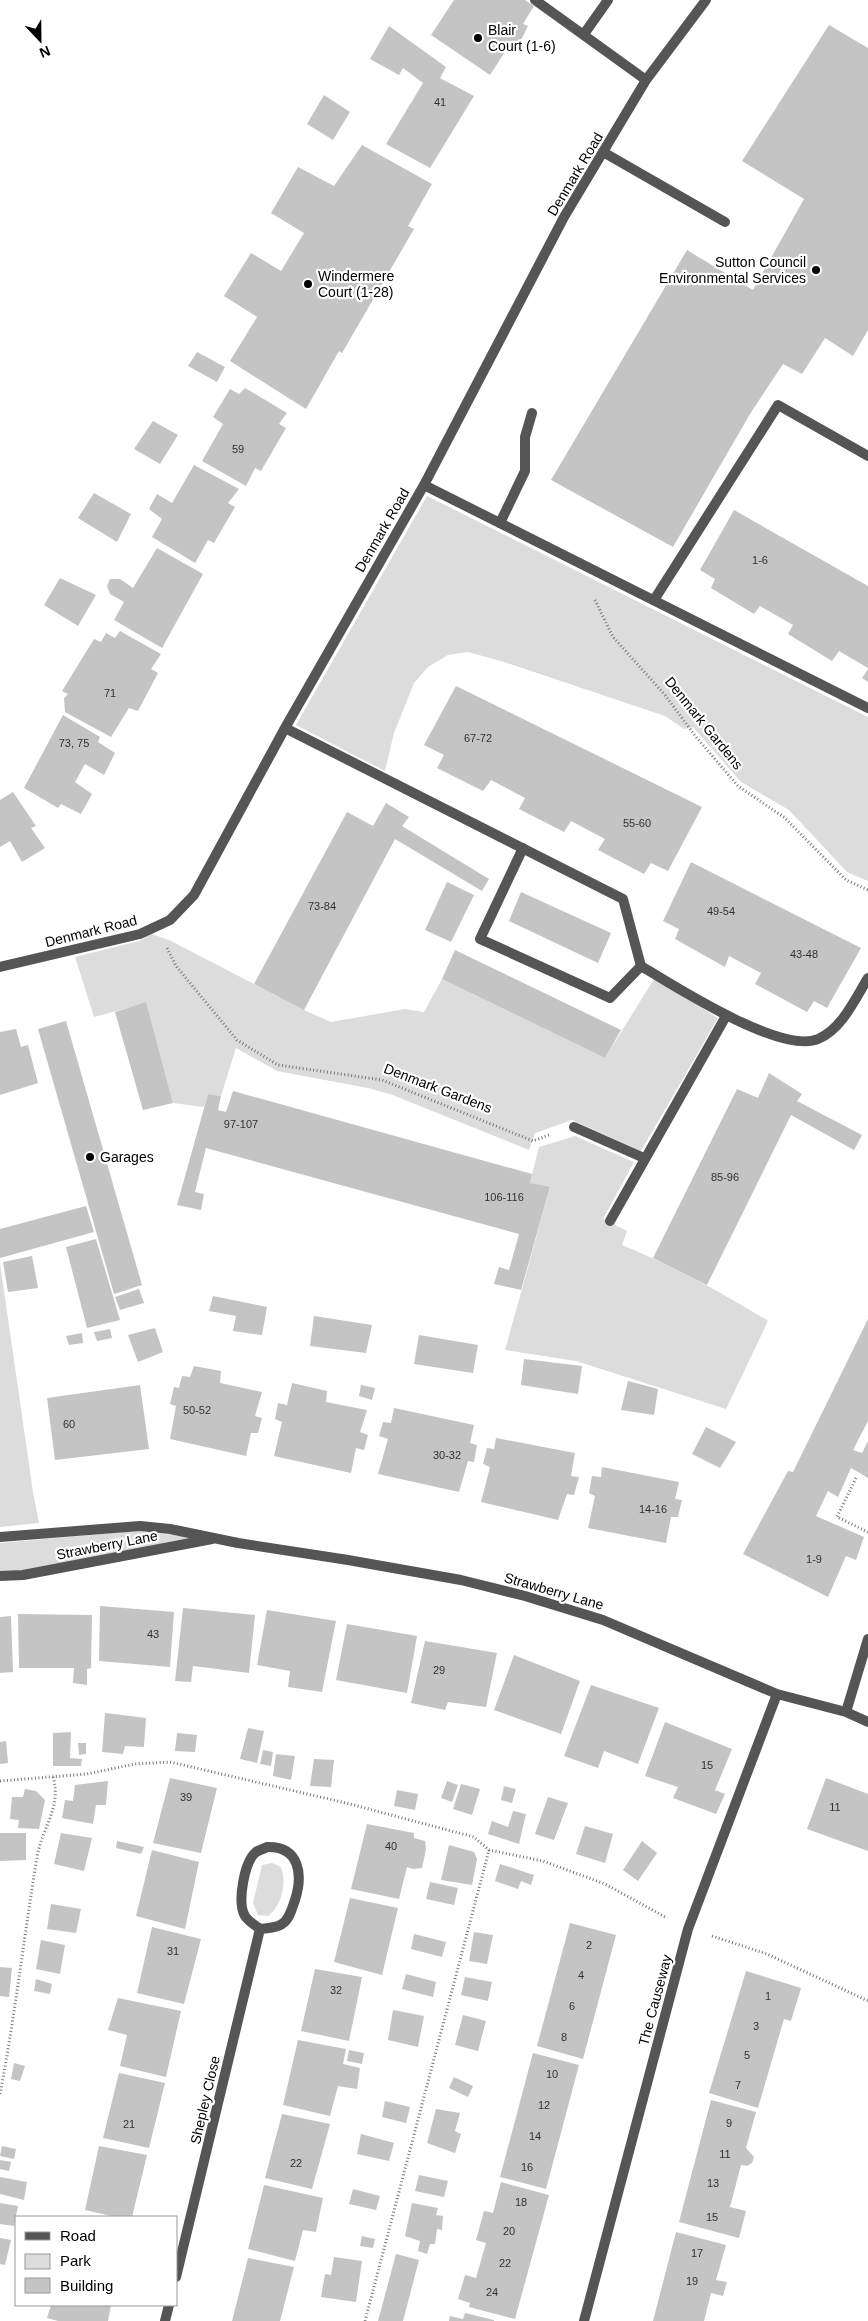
<svg xmlns="http://www.w3.org/2000/svg" width="868" height="2321" font-family="Helvetica,sans-serif">
<rect width="100%" height="100%" fill="#fff"/>
<path fill="#dcdcdc" d="M427,496L868,717V881L847,872L789,810L741,782L693,727L684,729L665,716L504,662L468,652L448,655L428,667L414,683L394,733L385,771L296,725Z
M152,934L169,940L304,1010L331,1022L405,1009L424,1012L442,979L605,1058L654,979L718,1018L641,1151L572,1120L535,1133L529,1150L390,1094L368,1088L277,1071L236,1048L221,1096L208,1094L204,1107L173,1103L146,1003L94,1017L75,957L139,941Z
M575,1136L634,1162L603,1219L627,1231L622,1245C673,1266 721,1292 768,1321L726,1409L576,1361L505,1350L550,1188L530,1183L539,1147Z
M0,1263L33,1492L39,1523L0,1527Z
M137,1531L200,1538L23,1570L0,1572V1543Z
M272,1863L281,1867C287,1882 282,1906 268,1916L258,1915L253,1903L262,1865Z"/>
<path fill="#c4c4c4" d="M454,0H525L534,6L523,24L528,26L519,44L512,41L490,75L431,35Z
M829,25L868,48V330L853,356L825,338L802,374L783,364L750,414L673,547L551,480L687,250L753,290L804,199L742,161Z
M389,26L446,67L440,78L474,96L430,168L386,144L423,83L403,68L399,75L370,59Z
M324,95L350,112L333,140L307,124Z
M362,145L432,184L408,226L414,229L342,353L339,351L306,409L230,361L257,317L224,296L251,253L281,271L304,233L271,213L298,167L334,186Z
M197,352L225,367L217,382L188,366Z
M245,388L287,413L279,424L286,428L261,471L255,468L246,486L202,461L223,424L213,417L230,389L239,394Z
M153,421L178,435L160,464L134,449Z
M194,465L239,489L228,503L235,507L214,543L208,540L195,563L152,537L162,519L149,509L157,494L172,503Z
M94,493L131,514L117,542L78,518Z
M734,510L868,586V668L839,651L832,661L788,634L793,625L760,606L754,614L711,588L715,579L700,570Z
M157,548L203,574L162,648L114,620L124,602L110,594L107,586L110,579H120L133,588Z
M60,578L96,595L78,626L44,605Z
M120,631L161,654L151,669L158,673L138,711L129,708L111,737L65,712L64,698L68,694L62,691L94,639L101,642L106,633L115,638Z
M868,669V682L862,678Z
M456,686L702,807L668,871L651,863L644,874L598,850L605,839L571,821L564,832L519,809L525,798L491,780L483,791L437,768L444,755L424,745Z
M63,715L100,737L98,742L115,753L104,775L85,764L75,782L92,794L81,814L61,804L58,808L24,788Z
M13,792L36,826L31,828L45,848L22,862L10,841L0,847V800Z
M386,803L409,817L402,826L489,879L482,891L395,839L304,1010L254,984L347,812L373,826Z
M691,862L861,948L827,1008L814,1001L807,1012L755,984L761,973L729,956L725,967L675,939L679,929L663,921Z
M447,882L474,895L451,942L425,930Z
M521,892L611,933L598,963L509,921Z
M455,950L621,1030L605,1058L442,979Z
M146,1002L173,1103L143,1110L115,1012Z
M66,1021L142,1285L114,1294L38,1029Z
M16,1029L21,1047L28,1045L38,1083L0,1095V1032Z
M769,1073L802,1094L797,1101L862,1135L854,1150L791,1115L707,1285L653,1258L737,1089L758,1098Z
M233,1091L532,1174L530,1183L550,1187L521,1290L494,1284L499,1267L509,1270L519,1234L206,1148L195,1192L204,1194L201,1210L177,1205L208,1094L221,1096L218,1110L226,1112Z
M86,1206L94,1232L0,1258V1229Z
M96,1239L120,1320L87,1328L66,1247Z
M32,1256L38,1288L8,1292L3,1262Z
M139,1289L144,1303L120,1310L115,1297Z
M213,1296L267,1307L262,1335L233,1331L236,1316L209,1311Z
M314,1316L372,1325L366,1353L310,1346Z
M868,1319V1421L853,1450L862,1453L868,1441V1478L851,1468L838,1497L828,1491L816,1516L864,1537L856,1560L846,1556L828,1597L743,1554L788,1471L793,1472Z
M155,1328L163,1352L138,1362L128,1335Z
M110,1329L112,1338L97,1341L94,1332Z
M82,1333L83,1343L69,1345L66,1336Z
M419,1335L478,1345L473,1373L414,1364Z
M524,1359L582,1366L578,1394L521,1385Z
M194,1366L221,1371L220,1383L262,1392L255,1416L262,1418L258,1433H251L246,1456L170,1439L176,1406L170,1404L174,1387L179,1388L182,1376L190,1377Z
M628,1381L658,1389L654,1415L621,1410Z
M292,1383L327,1391L326,1402L367,1410L360,1432L368,1435L364,1450L356,1448L351,1473L274,1456L282,1422L275,1419L278,1403L287,1405Z
M140,1385L149,1449L55,1460L47,1398Z
M361,1385L375,1388L372,1400L359,1396Z
M394,1408L474,1425L470,1443L477,1445L474,1462L468,1461L459,1492L378,1474L388,1439L379,1436L383,1422L391,1423Z
M706,1427L736,1442L720,1468L692,1454Z
M496,1438L575,1453L571,1476L579,1477L574,1495L567,1494L558,1520L481,1502L490,1467L483,1464L487,1448L494,1449Z
M602,1467L679,1482L675,1499L682,1500L678,1517H671L666,1543L588,1528L595,1496L589,1493L592,1476L601,1477Z
M100,1606L174,1612L170,1667L99,1661Z
M183,1608L255,1615L249,1673L193,1666L191,1682L175,1681Z
M267,1610L336,1621L322,1692L288,1687L290,1671L257,1665Z
M18,1614L92,1615L91,1668L87,1669V1685L73,1683L74,1668H19Z
M11,1616L13,1672L0,1673V1617Z
M347,1624L417,1636L407,1693L336,1680Z
M425,1641L497,1653L486,1707L448,1702L445,1710L411,1703Z
M514,1655L580,1681L561,1734L494,1710Z
M591,1685L659,1708L638,1764L604,1751L598,1768L564,1756Z
M105,1713L146,1718L144,1747L125,1746L123,1754L102,1752Z
M665,1722L732,1749L715,1790L725,1794L716,1814L673,1798L678,1787L645,1776Z
M248,1728L264,1731L257,1763L240,1759Z
M71,1732L70,1758L82,1759L81,1766H53V1733Z
M177,1733L197,1735L195,1752L175,1751Z
M6,1741L8,1763L0,1764V1742Z
M78,1743H86V1754L79,1755Z
M263,1750L273,1752L271,1766L260,1764Z
M276,1754L295,1756L291,1780L273,1776Z
M314,1759L334,1760L331,1787L310,1786Z
M170,1778L217,1788L201,1853L153,1843Z
M826,1778L868,1794V1851L807,1829Z
M108,1781L106,1805H96L93,1824L62,1818L65,1800L73,1801L75,1785Z
M447,1781L458,1785L452,1802L441,1798Z
M461,1784L480,1789L472,1815L453,1809Z
M504,1786L516,1789L512,1803L501,1800Z
M25,1789L36,1791L45,1800L39,1829L18,1828L19,1820L10,1819L12,1797H23Z
M397,1790L418,1794L415,1810L394,1806Z
M548,1797L568,1803L554,1840L535,1834Z
M513,1811L526,1814L519,1844L488,1834L492,1821L508,1827Z
M367,1824L414,1833V1838L425,1841L426,1849L422,1868L413,1869L407,1867L399,1899L351,1889Z
M585,1826L613,1834L605,1863L576,1854Z
M0,1833H26V1860L0,1861Z
M61,1833L92,1838L84,1871L54,1864Z
M117,1841L144,1847L141,1854L116,1848Z
M642,1841L657,1853L638,1881L623,1870Z
M449,1845L474,1852L477,1859L472,1885L441,1880Z
M152,1850L199,1862L185,1929L136,1916Z
M500,1864L534,1875L531,1885L521,1881L518,1889L495,1881Z
M430,1882L458,1888L454,1905L426,1899Z
M350,1898L398,1908L382,1975L334,1962Z
M51,1904L81,1909L76,1933L47,1929Z
M570,1923L616,1935L583,2059L537,2046Z
M152,1927L201,1939L184,2004L137,1993Z
M474,1932L493,1935L487,1964L469,1961Z
M414,1934L446,1942L442,1957L411,1949Z
M41,1940L65,1945L60,1974L36,1969Z
M0,1967L12,1968L9,1997L0,1996Z
M315,1969L362,1977L349,2041L301,2031Z
M746,1971L801,1988L791,2021L784,2019L758,2108L709,2093Z
M406,1974L436,1982L433,1997L402,1989Z
M465,1977L492,1982L488,2001L461,1995Z
M36,1979L52,1984L50,1994L34,1991Z
M118,1998L181,2011L166,2077L120,2066L127,2035L108,2030Z
M393,2010L424,2016L418,2047L388,2040Z
M463,2015L486,2021L478,2051L455,2045Z
M298,2040L346,2049L343,2064L360,2068L357,2089L338,2086L330,2116L283,2105Z
M349,2050L364,2053L362,2064L347,2061Z
M533,2053L579,2065L546,2189L500,2177Z
M14,2063L25,2066L20,2081L11,2079Z
M119,2073L165,2083L149,2148L103,2138Z
M454,2077L473,2086L468,2097L449,2088Z
M711,2100L756,2112L746,2148L754,2157L752,2163L747,2166L741,2165L730,2207L746,2211L739,2238L679,2222Z
M385,2101L410,2107L406,2123L382,2117Z
M436,2109L460,2113L455,2131L461,2134L455,2153L427,2143Z
M282,2114L330,2124L312,2189L265,2178Z
M361,2134L394,2143L389,2161L357,2154Z
M2,2146L16,2149L14,2159L0,2156Z
M99,2146L147,2155L132,2217H116L85,2210Z
M0,2160L11,2162L9,2171L0,2169Z
M419,2175L448,2181L444,2197L415,2191Z
M0,2177L27,2182L24,2200L0,2194Z
M501,2182L549,2195L515,2319L469,2307L470,2303L458,2299L465,2275L476,2278L486,2243L476,2240L484,2211L493,2213Z
M264,2185L323,2198L316,2232L303,2230L295,2261L248,2249Z
M353,2189L380,2196L376,2210L349,2204Z
M0,2203L18,2206L14,2226L0,2224Z
M412,2203L438,2208L436,2215L443,2216L442,2230L437,2229L435,2244H430L427,2254L418,2251L420,2241L405,2236Z
M676,2232L726,2245L716,2280L727,2282L723,2296L711,2293L704,2321H653Z
M362,2236L375,2239L373,2248L360,2246Z
M0,2238L11,2240L5,2265L0,2264Z
M396,2254L419,2260L403,2321H378Z
M334,2257L362,2261L356,2302L321,2297L325,2274L331,2275Z
M248,2258L294,2267L280,2321H232Z
M51,2305H111L108,2321H58L47,2318Z
M465,2313L494,2320V2321H449L450,2316L463,2319Z"/>
<g fill="none" stroke-linecap="round" stroke-linejoin="round">
<path stroke="#777" stroke-width="3" stroke-dasharray="1 2.5" stroke-linecap="butt" d="M595,600L613,637L665,695L696,737L738,786L785,818L846,880L868,890
M167,948L176,966L237,1040L278,1065L382,1080L533,1141L549,1135
M856,1478L837,1517L868,1532
M0,1781L87,1774L135,1764L170,1762L346,1803L474,1837L489,1850L543,1861L605,1884L667,1918
M712,1936L767,1954L868,2001
M0,2094C15,2016 24,1936 37,1857C42,1828 62,1807 53,1777
M365,2321L489,1850"/>
<path stroke="#555" stroke-width="10" d="M584,34L608,0
M603,152L725,222
M500,523L525,471V437L532,413
M654,600L778,405L868,456
M523,848L480,939L610,998L641,966
M574,1127L644,1158"/>
<path stroke="#555" stroke-width="10" d="M535,0L646,80
M424,485L868,708
M285,728L623,899L641,966C674,986 782,1055 818,1039C842,1029 855,999 868,978
M0,967L140,934L170,920L194,895L285,728L424,485L564,217L646,80L706,0
M610,1221L726,1016
M0,1537L140,1526L170,1529L238,1543L348,1560L461,1580L525,1596L603,1620L777,1694L846,1712L868,1722
M0,1576L23,1575L212,1539
M846,1712L868,1639
M267,1847C300,1846 303,1875 295,1900C292,1908 290,1919 282,1924C276,1928 267,1928 260,1929C255,1925 248,1921 245,1916C237,1903 244,1862 256,1852C259,1850 264,1849 267,1847Z
M176,2277L260,1929
M165,2321L169,2305
M584,2321L688,1929L777,1694"/>
</g>
<g fill="#000" stroke="#fff" stroke-width="2">
<circle cx="478" cy="38" r="5"/>
<circle cx="816" cy="270" r="5"/>
<circle cx="308" cy="284" r="5"/>
<circle cx="90" cy="1157" r="5"/>
</g>
<g text-anchor="middle" stroke-width="4.5" stroke-linejoin="round" paint-order="stroke">
<g font-size="11" fill="#313131">
<text x="440" y="106">41</text>
<text x="238" y="453">59</text>
<text x="760" y="564">1-6</text>
<text x="110" y="697">71</text>
<text x="478" y="742">67-72</text>
<text x="74" y="747">73, 75</text>
<text x="637" y="827">55-60</text>
<text x="322" y="910">73-84</text>
<text x="721" y="915">49-54</text>
<text x="804" y="958">43-48</text>
<text x="241" y="1128">97-107</text>
<text x="725" y="1181">85-96</text>
<text x="504" y="1201">106-116</text>
<text x="197" y="1414">50-52</text>
<text x="69" y="1428">60</text>
<text x="447" y="1459">30-32</text>
<text x="653" y="1513">14-16</text>
<text x="814" y="1563">1-9</text>
<text x="153" y="1638">43</text>
<text x="439" y="1674">29</text>
<text x="707" y="1769">15</text>
<text x="186" y="1801">39</text>
<text x="835" y="1811">11</text>
<text x="391" y="1850">40</text>
<text x="589" y="1949">2</text>
<text x="173" y="1955">31</text>
<text x="581" y="1979">4</text>
<text x="336" y="1994">32</text>
<text x="768" y="2000">1</text>
<text x="572" y="2010">6</text>
<text x="756" y="2030">3</text>
<text x="564" y="2041">8</text>
<text x="747" y="2059">5</text>
<text x="552" y="2078">10</text>
<text x="738" y="2089">7</text>
<text x="544" y="2109">12</text>
<text x="729" y="2127">9</text>
<text x="129" y="2128">21</text>
<text x="535" y="2140">14</text>
<text x="725" y="2158">11</text>
<text x="296" y="2167">22</text>
<text x="527" y="2171">16</text>
<text x="713" y="2187">13</text>
<text x="521" y="2206">18</text>
<text x="712" y="2221">15</text>
<text x="509" y="2235">20</text>
<text x="697" y="2257">17</text>
<text x="505" y="2267">22</text>
<text x="692" y="2285">19</text>
<text x="492" y="2296">24</text>
</g>
<g font-size="14" fill="#000" stroke="#fff" text-anchor="start">
<text x="488" y="35">Blair<tspan x="488" dy="16">Court (1-6)</tspan></text>
<text x="806" y="267" text-anchor="end">Sutton Council<tspan x="806" dy="16">Environmental Services</tspan></text>
<text x="318" y="281">Windermere<tspan x="318" dy="16">Court (1-28)</tspan></text>
<text x="100" y="1162">Garages</text>
</g>
<g font-size="14" fill="#000" stroke="#fff">
<text transform="translate(575 174) rotate(-59)" y="5">Denmark Road</text>
<text transform="translate(382 530) rotate(-60)" y="5">Denmark Road</text>
<text transform="translate(704 723) rotate(51)" y="5">Denmark Gardens</text>
<text transform="translate(91 931) rotate(-14)" y="5">Denmark Road</text>
<text transform="translate(438 1088) rotate(21)" y="5">Denmark Gardens</text>
<text transform="translate(107 1545) rotate(-11)" y="5">Strawberry Lane</text>
<text transform="translate(554 1591) rotate(16)" y="5">Strawberry Lane</text>
<text transform="translate(655 2000) rotate(-75)" y="5">The Causeway</text>
<text transform="translate(205 2100) rotate(-77)" y="5">Shepley Close</text>
</g>
</g>
<rect x="15" y="2216" width="162" height="90" fill="#ffffff" stroke="#999999"/>
<rect x="25" y="2232" width="25" height="8" fill="#555555" stroke="#999999"/>
<text x="60" y="2241" font-size="15" fill="#000000">Road</text>
<rect x="25" y="2254" width="25" height="15" fill="#dcdcdc" stroke="#999999"/>
<text x="60" y="2266" font-size="15" fill="#000000">Park</text>
<rect x="25" y="2278" width="25" height="15" fill="#c4c4c4" stroke="#999999"/>
<text x="60" y="2291" font-size="15" fill="#000000">Building</text>
<g transform="translate(40 40) rotate(158)" stroke="#ffffff" stroke-width="4" paint-order="stroke">
<path d="M0-4L9 19L0 12L-9 19Z" fill="#000000"/>
<text y="-8" font-size="14" font-weight="bold" text-anchor="middle" fill="#000000">N</text>
</g>
</svg>
